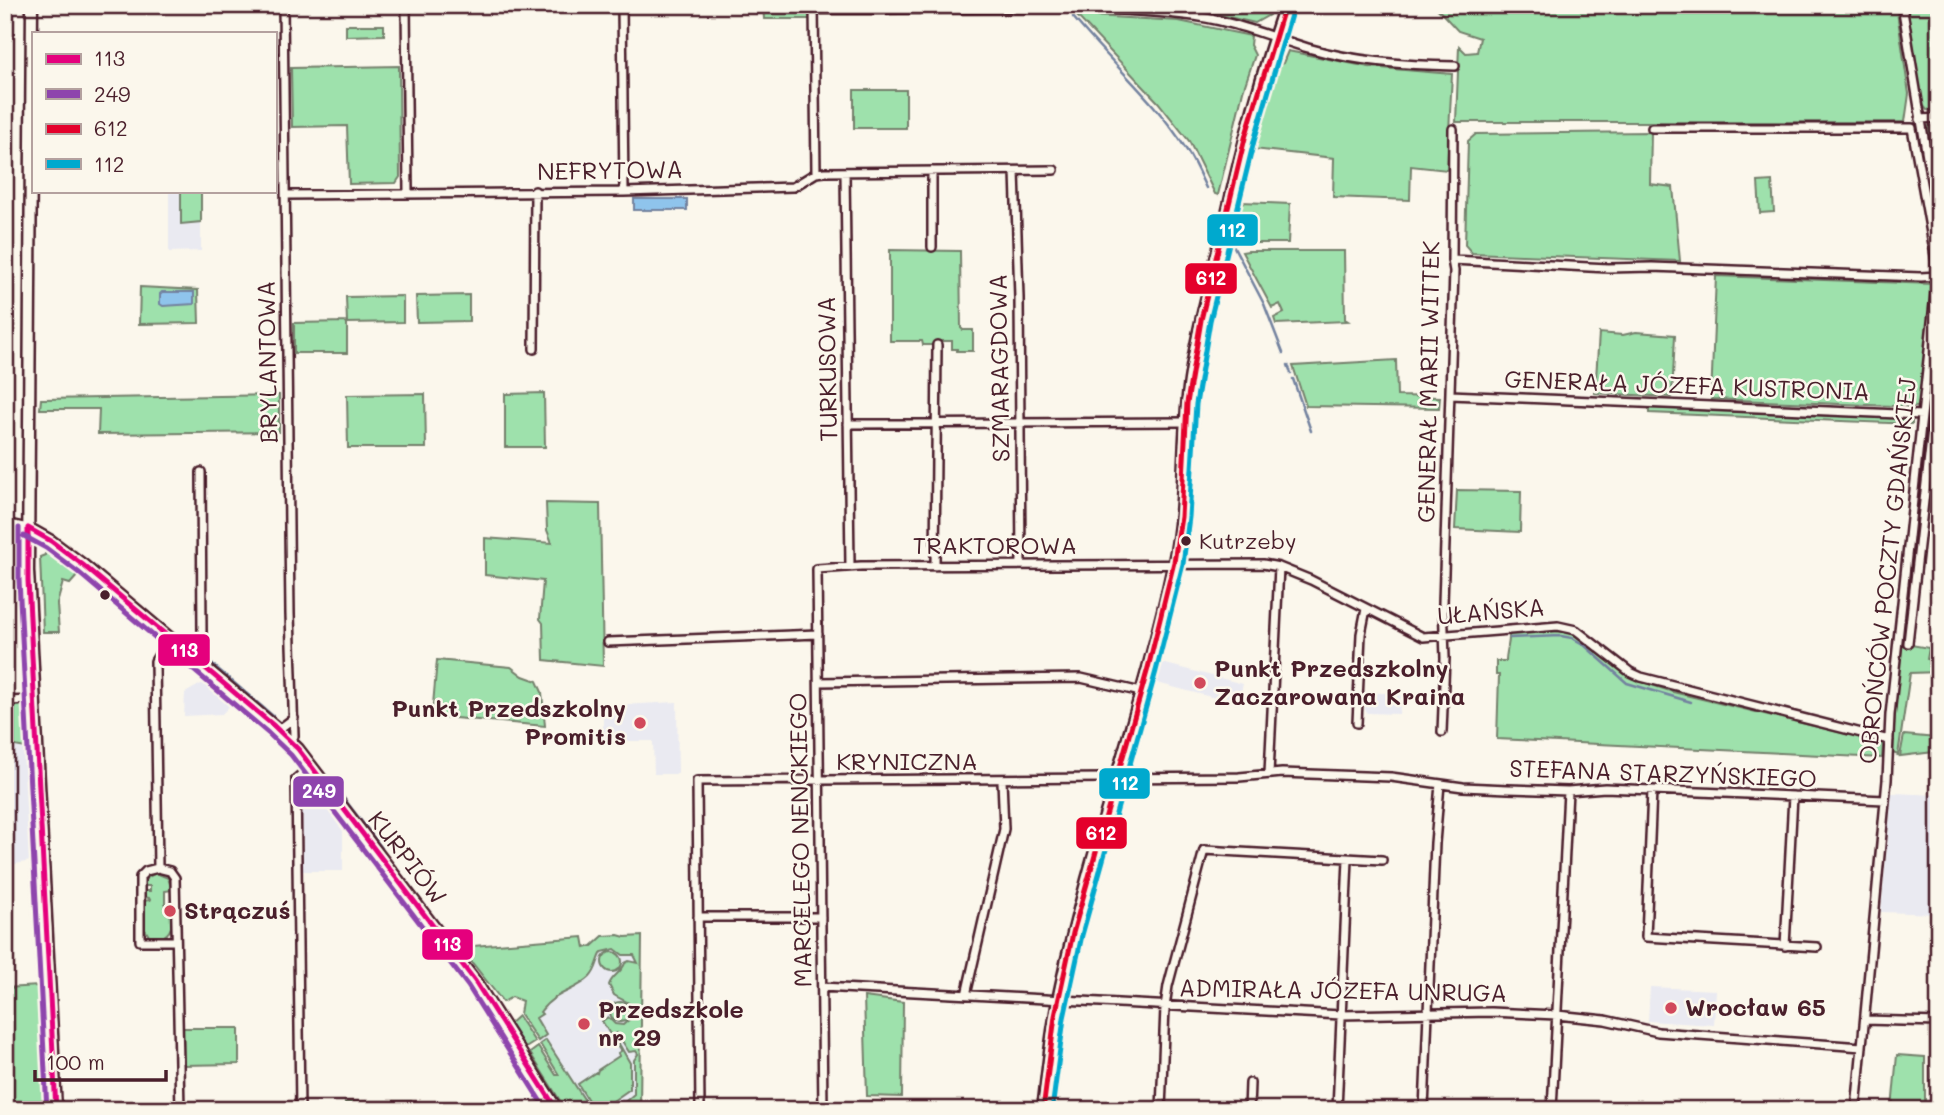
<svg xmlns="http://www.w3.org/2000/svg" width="1944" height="1115" font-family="Mali,sans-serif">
<rect width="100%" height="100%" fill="#fbf7ec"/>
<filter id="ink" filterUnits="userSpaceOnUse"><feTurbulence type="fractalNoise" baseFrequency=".0143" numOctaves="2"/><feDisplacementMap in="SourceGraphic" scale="14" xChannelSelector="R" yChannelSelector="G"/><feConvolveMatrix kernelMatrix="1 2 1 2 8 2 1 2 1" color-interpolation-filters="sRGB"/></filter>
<g filter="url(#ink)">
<path fill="#eaeaf1" d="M169,191H201V251L169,252Z
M1162,663L1243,684L1238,704L1157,683Z
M208,680L233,702L222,714L184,716L185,693Z
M1365,692L1401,694L1399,714L1367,713L1365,709Z
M677,702L678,774H654L653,741H603V706Z
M5,744L25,748L30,861L16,864H5Z
M307,776L343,823V871H303L302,780Z
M1892,793L1939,795V914L1881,912Z
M618,935L625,937L642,936L640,1110H582L520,1014L603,936Z
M1650,987L1716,990L1714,1025L1648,1021Z"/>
<path fill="#9ee1ac" stroke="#74806c" stroke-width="2" d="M763,5H810V19H764Z
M1139,5H1272L1269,15L1255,23L1189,8Z
M1434,5H1896L1909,94L1905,122H1456L1459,46L1466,53L1477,52L1480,38L1458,31Z
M1907,5H1939V111L1927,110L1922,104Z
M1076,15L1179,21L1251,36L1250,45L1255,55L1243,91L1218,195L1215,194L1189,141L1158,102Z
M346,25H384V35L346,36Z
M1288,51L1369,67L1452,74L1447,170L1411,166L1410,200L1333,197L1334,158L1253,149L1273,69L1283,63Z
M399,66L400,177L396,183L349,184L347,126L292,127L291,68Z
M854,90H906V128H854Z
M1936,122L1939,123V189L1928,131L1929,126Z
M1651,132L1650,184L1673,187L1680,261L1472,253L1465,245L1468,141L1476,134Z
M1772,181L1774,212L1760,213L1758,182Z
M181,191H201V222L181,224Z
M1241,202L1290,204L1288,243H1248L1240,214Z
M890,250L960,251L961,328L963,330H973V351H957V349H952V341H935L932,345H923L922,341H890Z
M1248,251H1344L1345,319L1348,321L1276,324L1274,318L1284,313L1280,304L1272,308L1242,252Z
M1716,276L1933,284L1919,407L1711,399Z
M1939,285V337L1905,644L1929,648L1927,659L1939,661V672L1910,673L1898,755L1893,753L1895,705L1906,613L1904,612L1927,418H1923Z
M140,287L198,290L199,323L139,324Z
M469,295V321L417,322L416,296Z
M403,296V322L347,323V353H294V323L347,322L346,297Z
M1636,332L1675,335L1672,397L1595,393L1599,333L1623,335Z
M1396,360L1397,396L1440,397L1439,408L1306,406L1293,366Z
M544,393L545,447H505V394Z
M425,394L426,448H348L347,395Z
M279,395V432L98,434L99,409H40L41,399H43Z
M1649,408L1912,419V424L1649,413Z
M1457,490L1521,491L1520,532L1455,529Z
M546,503L600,504L603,666L544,660L543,623L540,619L543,581L485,575V538L552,543L547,530Z
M45,552H50L78,575L70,584L63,582L57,604L59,632H43L40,557L45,555Z
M1550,631L1567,632L1584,639L1631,678L1673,692L1880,742L1883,744L1882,758L1497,739L1499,675H1496V661H1506C1506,651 1510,643 1509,633Z
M437,660L511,667L523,676L537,681L542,692L545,726L432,716Z
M25,704L29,710L31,743L25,748L5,744V705Z
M1904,735L1936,738L1938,749L1934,752L1900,756Z
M156,873L168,878L172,890L165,891V909H172C172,921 174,933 160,938L149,936L144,928L143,901L150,900L149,898L143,897V891H150V886H143L147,878Z
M618,935L625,937L642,936L640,1110H622L620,1106L634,1094V1060L638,1054L636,1051L629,1052L617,1033L611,1036L602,1021L608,1017L615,1024L623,1025L632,1017C635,1001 624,1002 614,995L609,985C612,975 622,973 625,963L629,961L638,963L634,955H623L615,949L602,952C597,961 597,970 590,977C575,992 555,991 540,1012L542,1014L536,1018L546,1035L538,1041L520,1014L522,1001L512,997L503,1002L460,947L583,937L585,948L592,946L603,936Z
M602 962a10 10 0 1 1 20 0a10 10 0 1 1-20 0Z
M39,986L46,1110H5V988Z
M864,997L903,1002L902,1097L867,1096Z
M610 1012a10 10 0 1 1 20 0a10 10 0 1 1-20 0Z
M518,1016L535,1042L524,1049L508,1025Z
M183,1028H239V1064L183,1065Z
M546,1040L591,1110H566L530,1053L538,1047L556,1075H559L540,1044Z
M618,1042L630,1063V1089L600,1110H594L578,1084L596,1072L597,1073L598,1070L619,1056L618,1053L621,1051L616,1043Z
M1897,1055L1925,1057V1110L1892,1109Z
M411,1101V1110H345V1102Z"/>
<path fill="#8fc4ec" stroke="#73829f" stroke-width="2" d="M634,199H687V210H634Z
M162,292H194V304L163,306L160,304V294Z"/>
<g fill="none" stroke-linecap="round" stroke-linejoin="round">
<path stroke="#73829f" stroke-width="2.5" d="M1292,11L1294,5
M1073,17C1110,62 1155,100 1186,149C1194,161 1200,175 1206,188
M1243,178L1272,67
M1234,212L1240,189
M1232,222L1231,241L1264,304L1283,353
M1288,365L1291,373
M1293,379L1311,431
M1510,638L1561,636L1572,638L1583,644L1627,683L1691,702
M212,664L273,716
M298,741L328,778
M343,797L382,848
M397,869L406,881
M413,890L444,931
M458,948L503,1015
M511,1026L524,1047"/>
<g stroke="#4a1f2b" stroke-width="12">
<path id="minor" d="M283,5L290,614L294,736L290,741
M406,5L408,192
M622,5L624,192
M1902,5L1939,229
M814,6L816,173
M814,9C938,11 1062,2 1185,15C1228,19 1268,36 1308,48C1356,62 1406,65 1455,66
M1920,119L1939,118
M1652,128H1912L1936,261V285L1890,715L1887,780L1856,1110
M932,171V247
M1015,171L1019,298L1021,565
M845,172L850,566
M286,195L624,192L793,187L816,173L825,172L1054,170
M1452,260L1608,268L1652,267L1921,277L1937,276
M534,349L535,191
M1450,395L1922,415
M848,424L1185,422
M5,523L28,528
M935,566L937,345
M169,638L155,661L158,868L170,871L175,878L180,1110
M608,642L818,634
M1908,643L1939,368
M190,655L201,643L202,637L201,472
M819,682L1081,678L1141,692
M5,701L35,700
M1357,723L1361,634L1366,609
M278,730L294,718
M1442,732L1445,658L1443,603L1454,271L1452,260L1453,129
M1269,774L1279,567
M1652,790L1646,937L1817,947
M158,868L146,871L140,877V941H174
M698,917H821
M1785,946L1793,796
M822,987L1341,1015L1491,1012L1557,1015L1605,1020L1658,1032L1862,1047
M966,995L1004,829L1002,780
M1865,1020L1939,1022
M300,1110L296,779L311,766
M700,1110L697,781L1239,777L1282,773L1391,777L1463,787L1508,789L1568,791L1605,788L1885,800
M823,1110L817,569L861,566L1263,564L1279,567L1311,580L1423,637L1558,626L1576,630L1630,672L1641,677L1889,740
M1161,1110L1165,1007L1168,986L1204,850L1382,860
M1249,1110L1250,1083
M1337,1110L1348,859
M1424,1110L1435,843L1440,784
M1552,1110L1568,791
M1937,1110L1939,1022"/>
</g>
<g stroke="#4a1f2b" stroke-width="15">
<path id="tertiary" d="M32,5L28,571L56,1110
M28,528L51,541L83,565L274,726L298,749L475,981L557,1110
M1043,1110C1048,1068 1052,1026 1061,986C1091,843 1144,705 1174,562C1187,502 1181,441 1190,380C1198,326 1213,273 1226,219C1242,147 1261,76 1285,5"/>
</g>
<use href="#minor" stroke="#fbf7ec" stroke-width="7"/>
<use href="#tertiary" stroke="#fbf7ec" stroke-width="10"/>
<g stroke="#fbf7ec" stroke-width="10">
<path id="bus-1" d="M28,528L51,541L83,565L274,726L298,749L475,981L557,1110
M28,528V580L56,1110"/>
</g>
<g stroke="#fbf7ec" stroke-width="10">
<path id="bus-2" d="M19,528V580L47,1110
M24,536L46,548L78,572L268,733L291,755L468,986L546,1110"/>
</g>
<g stroke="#fbf7ec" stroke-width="10">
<path id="bus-3" d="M1043,1110L1055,1016L1073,933L1148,668L1174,562L1181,517L1187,403L1201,320L1245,138L1285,5"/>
</g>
<g stroke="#fbf7ec" stroke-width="10">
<path id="bus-4" d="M1052,1110L1064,1018L1082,935L1156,671L1183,564L1189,517L1196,404L1210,321L1254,141L1293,8"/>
</g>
<use href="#bus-1" stroke="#e5007d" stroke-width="5"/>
<use href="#bus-2" stroke="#8e44ad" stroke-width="5"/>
<use href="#bus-3" stroke="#e4002b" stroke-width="5"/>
<use href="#bus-4" stroke="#00a9ce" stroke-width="5"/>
</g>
</g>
<g fill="#4a1f2b" stroke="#fbf7ec" stroke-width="2.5">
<circle cx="1186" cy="541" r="6"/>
<circle cx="105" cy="595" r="6"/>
</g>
<g fill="#d1495b" stroke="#fbf7ec" stroke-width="2.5">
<circle cx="1200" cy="683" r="7"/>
<circle cx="640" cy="723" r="7"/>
<circle cx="170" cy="911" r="7"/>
<circle cx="1671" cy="1008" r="7"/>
<circle cx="584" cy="1024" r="7"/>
</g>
<g text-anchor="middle" stroke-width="5" stroke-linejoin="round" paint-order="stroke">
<g font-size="22" fill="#4a1f2b" stroke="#fbf7ec" text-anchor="start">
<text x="1199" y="549">Kutrzeby</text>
</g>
<g font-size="24" fill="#4a1f2b" stroke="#fbf7ec">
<text transform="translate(610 171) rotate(-1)" y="8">NEFRYTOWA</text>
<text transform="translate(268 362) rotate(-91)" y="8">BRYLANTOWA</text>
<text transform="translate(1000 368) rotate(-91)" y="8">SZMARAGDOWA</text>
<text transform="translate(828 369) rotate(-91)" y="8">TURKUSOWA</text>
<text transform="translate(1429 382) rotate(-89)" y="8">GENERAŁ MARII WITTEK</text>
<text transform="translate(1687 386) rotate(2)" y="8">GENERAŁA JÓZEFA KUSTRONIA</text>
<text x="995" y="554">TRAKTOROWA</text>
<text transform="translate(1888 571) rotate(-84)" y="8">OBROŃCÓW POCZTY GDAŃSKIEJ</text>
<text transform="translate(1491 612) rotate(-5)" y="8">UŁAŃSKA</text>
<text x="907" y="770">KRYNICZNA</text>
<text transform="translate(1663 774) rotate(2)" y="8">STEFANA STARZYŃSKIEGO</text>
<text transform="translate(801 840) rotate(-91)" y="8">MARCELEGO NENCKIEGO</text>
<text transform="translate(407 858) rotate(52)" y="8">KURPIÓW</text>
<text transform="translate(1343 991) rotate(1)" y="8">ADMIRAŁA JÓZEFA UNRUGA</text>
</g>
<g font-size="24" font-weight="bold" fill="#4a1f2b" stroke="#fbf7ec" text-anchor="start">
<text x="1214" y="677">Punkt Przedszkolny<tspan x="1214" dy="28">Zaczarowana Kraina</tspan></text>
<text x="626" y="717" text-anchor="end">Punkt Przedszkolny<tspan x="626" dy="28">Promitis</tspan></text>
<text x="184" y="919">Strączuś</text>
<text x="1685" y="1016">Wrocław 65</text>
<text x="598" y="1018">Przedszkole<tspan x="598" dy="28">nr 29</tspan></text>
</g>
</g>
<g stroke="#fbf7ec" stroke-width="2.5">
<rect x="1206" y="213" width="53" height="34" rx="7" fill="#00a9ce"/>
<rect x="1184" y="262" width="54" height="33" rx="7" fill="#e4002b"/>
<rect x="157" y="633" width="54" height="34" rx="7" fill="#e5007d"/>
<rect x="1098" y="767" width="53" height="33" rx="7" fill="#00a9ce"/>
<rect x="292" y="775" width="53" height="33" rx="7" fill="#8e44ad"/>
<rect x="1075" y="816" width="53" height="34" rx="7" fill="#e4002b"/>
<rect x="421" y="928" width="53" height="33" rx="7" fill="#e5007d"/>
</g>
<g font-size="19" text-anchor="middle" font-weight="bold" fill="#fff">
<text x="1232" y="237">112</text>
<text x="1211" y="285">612</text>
<text x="184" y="657">113</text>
<text x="1125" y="790">112</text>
<text x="319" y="798">249</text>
<text x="1101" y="840">612</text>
<text x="447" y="951">113</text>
</g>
<rect width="1944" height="1115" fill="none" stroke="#fbf7ec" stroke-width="28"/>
<rect x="14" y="14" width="1916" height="1087" fill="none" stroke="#4a1f2b" stroke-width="2.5" filter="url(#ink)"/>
<rect x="32" y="32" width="245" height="161" fill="#fbf7ec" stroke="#b4a19f" stroke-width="2"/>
<rect x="46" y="54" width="35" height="10" fill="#e5007d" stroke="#b4a19f" stroke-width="2"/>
<text x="94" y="66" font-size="21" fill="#4a1f2b">113</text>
<rect x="46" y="89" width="35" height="10" fill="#8e44ad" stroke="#b4a19f" stroke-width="2"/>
<text x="94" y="102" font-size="21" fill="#4a1f2b">249</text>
<rect x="46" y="124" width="35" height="10" fill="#e4002b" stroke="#b4a19f" stroke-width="2"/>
<text x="94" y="136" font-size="21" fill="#4a1f2b">612</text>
<rect x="46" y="159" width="35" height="10" fill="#00a9ce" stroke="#b4a19f" stroke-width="2"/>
<text x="94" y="172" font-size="21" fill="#4a1f2b">112</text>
<path d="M35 1070v10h131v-10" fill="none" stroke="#4a1f2b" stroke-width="3.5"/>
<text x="46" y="1070" font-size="21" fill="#4a1f2b" stroke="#fbf7ec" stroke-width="5" paint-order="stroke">100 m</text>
</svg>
